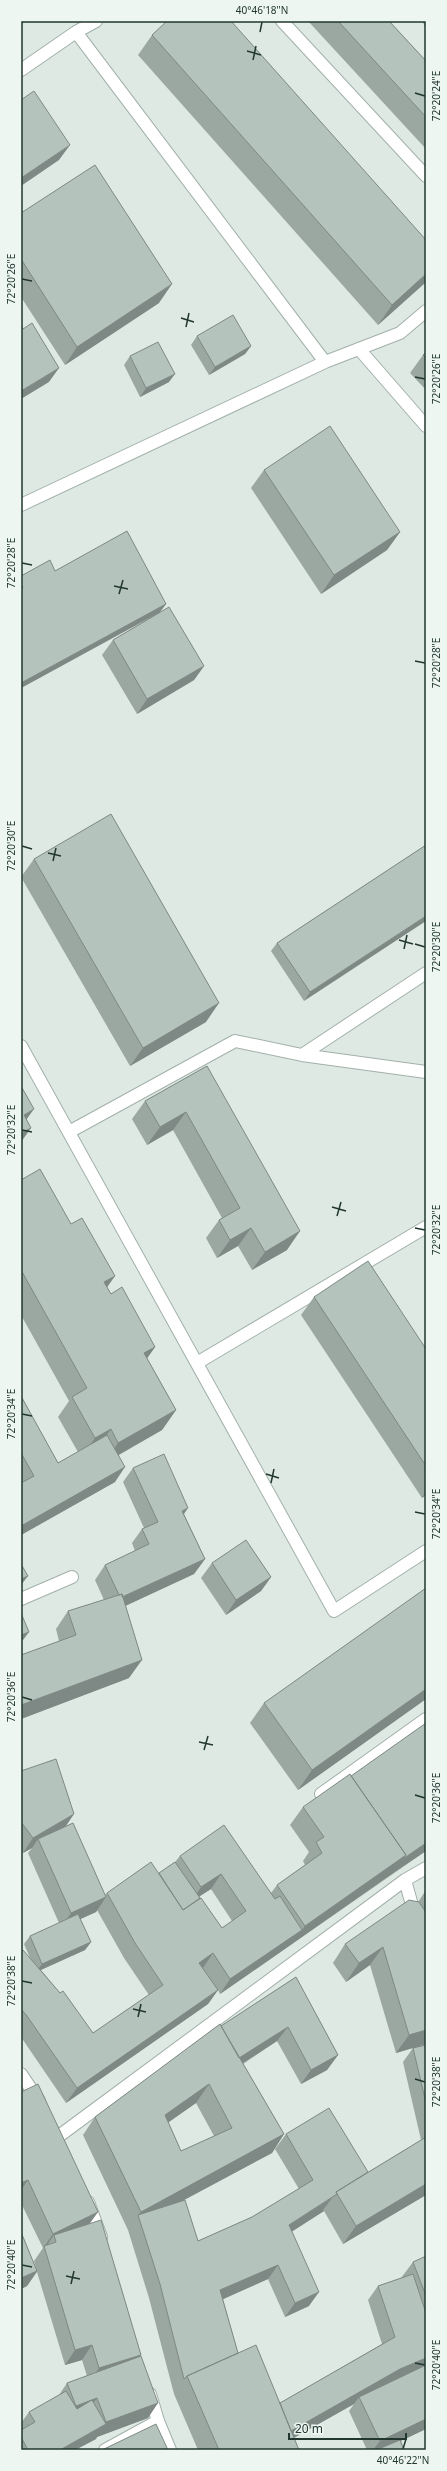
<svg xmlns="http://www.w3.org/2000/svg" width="447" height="2471" font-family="'Noto Sans',sans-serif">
<rect width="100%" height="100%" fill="#dfe9e4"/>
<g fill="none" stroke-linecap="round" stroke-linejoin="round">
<g stroke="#a2b0aa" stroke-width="14">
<path id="service" d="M359,349L426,426
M302,1055L426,973
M69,1132L235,1041L302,1055L426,1072
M21,1599L72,1577
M321,1794L426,1719"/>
</g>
<g stroke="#a2b0aa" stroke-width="14">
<path id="minor" d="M282,21L426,176
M21,70L76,32
M325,362L400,333L426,311
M21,505L325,362L76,32L96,21
M21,1046L334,1611L426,1551
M197,1363L426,1227
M405,1880L415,1916
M59,2136L405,1880L426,1868
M105,2450L158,2421"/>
</g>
<g stroke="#a2b0aa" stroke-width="14">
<path id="tertiary" d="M21,2074L39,2101
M88,2202L101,2237
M150,2394L158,2421L170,2450"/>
</g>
<use href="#service" stroke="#fff" stroke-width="12"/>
<use href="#minor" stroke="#fff" stroke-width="12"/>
<use href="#tertiary" stroke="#fff" stroke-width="12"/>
</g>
<path fill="#9ba8a2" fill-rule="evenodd" d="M308,21H389L426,61V149Z
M422,21H426V28Z
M152,35L426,282L378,325L138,55Z
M21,213L159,303L65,365L21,297Z
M197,336L251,346L245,354L209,375L191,345Z
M426,352V390L410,373L423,355Z
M130,356L169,382L140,397L124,365Z
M264,470L400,532L387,550L321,594L251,488Z
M55,571L166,604L160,612L204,666L194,680L137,714L102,655L113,640L155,615L21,688V576Z
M426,845L304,1001L271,951L277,943Z
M34,859L206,1022L130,1066L21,877Z
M207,1066L287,1250L252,1270L238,1246L217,1258L206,1238L219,1220L222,1218L173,1130L147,1145L132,1119L145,1101Z
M21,1180L71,1224L111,1294L155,1347L147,1358L176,1410L162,1430L119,1455L115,1482L21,1535V1396L58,1463L78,1452L58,1417L69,1401L21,1315Z
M314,1297L426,1349V1495L422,1498L301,1315Z
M133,1468L184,1514L205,1559L194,1574L125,1606L129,1678L21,1719V1655L59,1641L56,1629L68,1611L104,1600L95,1580L105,1565L135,1551L132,1543L142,1529L144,1528L123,1482Z
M212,1563L271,1577L261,1591L226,1615L201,1578Z
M426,1699L298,1790L250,1723L264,1703Z
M21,1771L65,1826L105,1895L107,1893L159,1873L175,1862L180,1856L271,1893L277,1885L305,1865L303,1861L309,1852L290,1825L303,1807L426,1851L292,1944L220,1994L218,1990L208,2004L66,2103L21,2037V1952L30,1958L24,1944L30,1936L59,1923L28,1853L32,1848L23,1853L21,1851ZM211,1889L232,1921L222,1928L199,1896ZM97,1910L124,1958L149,1995L93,2033L41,1970L85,1950L91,1942L80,1919L96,1912Z
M426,1890V2044L417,2047L426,2045V2195L343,2244L324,2211L292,2231L309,2306L285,2317L268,2279L223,2299L238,2353L280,2403L382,2344L368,2300L378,2286L401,2278L413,2262L426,2256V2429L401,2441L404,2450H367L349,2411L354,2404L294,2438L299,2450H198L174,2394L149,2298L128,2230L83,2135L95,2117L221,2026L296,1977L338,2055L327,2070L301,2084L277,2041L243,2064L284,2134L272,2153L184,2200L198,2241L252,2217L299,2189L275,2149L286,2134L368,2172L421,2140L403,2062L413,2048L396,2053L370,1965L346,1982L333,1963L345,1944L418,1902ZM196,2103L214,2136L181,2151L168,2122Z
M21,2092L90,2223L141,2355L140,2356L148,2418L97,2437L96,2439L75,2450H21V2423L29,2412L59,2395L67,2383L87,2376L82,2360L65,2365L37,2272L27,2286L21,2289V2232L37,2271L34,2261L43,2248L21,2203Z"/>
<path fill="#7e8884" d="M21,21H26L21,24Z
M70,145L59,160L21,186V178Z
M426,274V282L378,325L392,305Z
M172,284L159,303L65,365L77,347Z
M251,346L245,354L209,375L215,367Z
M59,368L49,382L21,399V391Z
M175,374L169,382L140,397L146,388Z
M400,532L387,550L321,594L334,575Z
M166,604L160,612L21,688V683Z
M204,666L194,680L137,714L147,699Z
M426,916V921L304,1001L310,992Z
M219,1003L206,1022L130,1066L143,1048Z
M34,1109L21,1127L24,1115Z
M186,1112L173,1130L147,1145L160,1127Z
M31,1128L21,1142V1133Z
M251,1228L238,1246L217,1258L230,1240Z
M300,1231L287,1250L252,1270L265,1252Z
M115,1276L101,1296L104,1282Z
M155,1347L141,1367L144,1353Z
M176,1410L162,1430L104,1463L118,1443Z
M111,1429L97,1449L81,1458L95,1438Z
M125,1467L115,1482L21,1535V1526Z
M426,1492V1495L422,1498Z
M188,1508L178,1523L182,1511Z
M205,1559L194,1574L110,1613L120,1598Z
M28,1576L21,1585V1579Z
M271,1577L261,1591L226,1615L236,1600Z
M29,1632L23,1640L21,1641V1635Z
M142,1660L129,1678L21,1719V1705Z
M426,1689V1699L298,1790L312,1770Z
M74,1814L64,1829L38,1839L32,1848L23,1853L33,1838Z
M426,1843V1851L393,1873L403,1859Z
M406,1855L393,1873L292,1944L220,1994L230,1979L302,1930L305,1926Z
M221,1874L211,1889L191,1902L201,1887Z
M106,1897L96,1912L61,1928L71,1913Z
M91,1942L85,1950L36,1972L42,1964Z
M383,1947L370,1965L346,1982L359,1963Z
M213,1953L203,1968L199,1963Z
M218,1990L208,2004L66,2103L77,2088Z
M288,2027L277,2041L226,2074L236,2060Z
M426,2030V2044L396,2053L409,2035Z
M338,2055L327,2070L301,2084L311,2070Z
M209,2084L196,2103L152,2134L165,2115Z
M284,2134L272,2153L141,2223L138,2215L141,2212Z
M28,2180L21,2190V2183Z
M426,2184V2195L343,2244L356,2226Z
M332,2198L323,2210L324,2211L279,2240L289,2225Z
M98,2212L88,2226L54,2235L45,2248L44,2247L53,2234Z
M278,2265L268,2279L210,2305L220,2290Z
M37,2271L27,2286L21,2289V2278Z
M319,2292L309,2306L285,2317L295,2303Z
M92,2345L82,2360L65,2365L75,2350Z
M141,2355L131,2369L89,2382L99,2368Z
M426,2358V2368L359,2397L354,2404L279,2446L289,2431L400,2369Z
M97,2398L87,2412L65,2420L76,2406Z
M158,2403L148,2418L97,2437L96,2439L75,2450H60L105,2425L106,2422Z
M426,2419V2429L381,2450H373L380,2441Z"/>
<path fill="#b4c3bc" stroke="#7e8884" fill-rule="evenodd" d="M167,21H231L426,240V274L392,305L152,35Z
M338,21H389L426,61V117Z
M34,91L70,145L21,178V100Z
M95,165L172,284L77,347L21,259V213Z
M233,315L251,346L215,367L197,336Z
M32,323L59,368L21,391V325L23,329Z
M158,342L175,374L146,388L130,356Z
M426,352V358L423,355Z
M330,426L400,532L334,575L264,470Z
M127,531L166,604L21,683V589L23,588L21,584V576L50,560L55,571Z
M169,607L204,666L147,699L113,640Z
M111,814L219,1003L143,1048L34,859Z
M426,845V916L310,992L277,943Z
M207,1066L300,1231L265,1252L251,1228L230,1240L219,1220L240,1208L186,1112L160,1127L145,1101Z
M21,1086L34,1109L24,1115L31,1128L21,1133Z
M40,1169L71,1224L82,1218L115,1276L104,1282L111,1294L122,1287L155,1347L144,1353L176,1410L118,1443L111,1429L95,1438L72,1397L87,1388L21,1270V1180Z
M368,1261L426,1349V1466L314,1297Z
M21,1396L58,1463L107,1435L125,1467L21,1526V1483L34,1476L21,1453Z
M164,1454L188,1508L182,1511L205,1559L122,1597V1594L119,1595L105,1565L149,1544L142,1529L158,1522L133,1468Z
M246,1540L271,1577L236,1600L212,1563Z
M21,1564L28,1576L21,1579Z
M426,1588V1689L312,1770L264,1703Z
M122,1594L142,1660L21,1705V1655L76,1635L68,1611Z
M21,1613L29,1632L21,1635Z
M426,1723V1843L403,1859L406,1855L351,1776Z
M56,1759L74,1814L33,1838L21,1822V1771Z
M350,1774L406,1855L305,1926L277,1885L322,1853L316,1842L324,1837L303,1807Z
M73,1823L106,1897L71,1913L38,1839Z
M224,1825L275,1899L280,1896L302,1930L230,1979L213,1953L199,1963L218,1990L77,2088L27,2016L21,2009V1952L23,1950L60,1993L63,1991L93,2033L163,1985L135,1943L107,1893L151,1862L183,1910L201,1898L222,1928L246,1911L221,1874L201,1887L180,1856Z
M175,1862L200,1898L183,1910L159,1873Z
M409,1900L419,1902L425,1911L426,1913V2030L409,2035L383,1947L359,1963L345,1944Z
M78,1914L91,1942L42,1964L30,1936Z
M296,1977L338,2055L311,2070L288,2027L239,2058L221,2026Z
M220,2024L284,2134L141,2212L95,2117ZM209,2084L232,2128L181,2151L165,2115Z
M426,2045V2103L413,2048Z
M38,2084L98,2212L53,2234L28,2180L21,2183V2092Z
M329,2108L368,2172L336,2192L337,2194L289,2225L319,2292L295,2303L278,2265L220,2290L238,2353L187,2376L184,2379L160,2284L138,2215L185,2200L198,2241L252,2217L313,2180L286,2134Z
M426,2137V2184L356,2226L336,2192Z
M101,2220L141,2355L99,2368L92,2345L75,2350L44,2246L56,2242L54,2235Z
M21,2232L37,2271L21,2278Z
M426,2256V2296L413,2262Z
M413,2274L426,2313V2358L400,2369L291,2431L280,2403L395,2337L378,2286Z
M256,2345L299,2450H219L187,2376Z
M141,2356L158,2403L106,2422L97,2398L76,2406L67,2383Z
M426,2365V2419L380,2441L359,2397Z
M66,2391L77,2409L92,2400L106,2424L60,2450H28L21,2437V2430L35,2422L29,2412Z
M156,2424L168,2450H102Z
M400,2440L404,2450H376Z
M21,2446L24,2450H21Z"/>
<path fill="none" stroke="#213730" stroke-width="1.5" d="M260,32L262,22M247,51L261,55M253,60L256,46M415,93L425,96M22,279L32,281M181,318L194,322M186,327L189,313M415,377L425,379M22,563L32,565M114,586L128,589M119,594L123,580M415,661L425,663M22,846L32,849M48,853L61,856M53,861L56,848M399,940L413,944M415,944L425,947M404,949L407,935M22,1130L32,1132M332,1207L346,1211M337,1216L341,1202M415,1228L425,1230M22,1414L32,1416M266,1474L279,1478M271,1483L274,1469M415,1512L425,1514M22,1697L32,1700M199,1742L213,1745M204,1750L208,1736M415,1795L425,1798M22,1981L32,1983M133,2009L146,2012M138,2017L141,2004M415,2079L425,2082M22,2265L32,2267M66,2276L80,2279M71,2284L74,2271M415,2363L425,2365M403,2449L406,2439"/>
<rect width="447" height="2471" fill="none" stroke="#eef6f2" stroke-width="44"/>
<path d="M289 2433v6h117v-6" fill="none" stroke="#213730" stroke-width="2"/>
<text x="295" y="2433" font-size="12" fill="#213730" stroke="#eef6f2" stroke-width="3" paint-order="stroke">20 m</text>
<rect x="22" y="22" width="403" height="2427" fill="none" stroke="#213730" stroke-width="1.5"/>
<g font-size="10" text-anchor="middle" fill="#213730">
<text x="262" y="14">40°46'18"N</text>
<text transform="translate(436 96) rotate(-90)" y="4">72°20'24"E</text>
<text transform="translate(11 279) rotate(-90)" y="4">72°20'26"E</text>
<text transform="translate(436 379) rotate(-90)" y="4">72°20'26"E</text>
<text transform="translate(11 563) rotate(-90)" y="4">72°20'28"E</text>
<text transform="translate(436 663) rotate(-90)" y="4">72°20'28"E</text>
<text transform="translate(11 846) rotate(-90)" y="4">72°20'30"E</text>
<text transform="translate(436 947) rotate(-90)" y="4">72°20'30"E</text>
<text transform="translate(11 1130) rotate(-90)" y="4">72°20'32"E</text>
<text transform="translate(436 1230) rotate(-90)" y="4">72°20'32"E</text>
<text transform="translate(11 1414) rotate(-90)" y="4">72°20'34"E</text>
<text transform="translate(436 1514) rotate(-90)" y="4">72°20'34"E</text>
<text transform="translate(11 1697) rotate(-90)" y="4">72°20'36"E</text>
<text transform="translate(436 1798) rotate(-90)" y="4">72°20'36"E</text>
<text transform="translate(11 1981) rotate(-90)" y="4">72°20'38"E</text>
<text transform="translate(436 2082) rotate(-90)" y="4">72°20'38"E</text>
<text transform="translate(11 2265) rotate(-90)" y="4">72°20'40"E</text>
<text transform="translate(436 2365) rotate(-90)" y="4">72°20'40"E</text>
<text x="403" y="2464">40°46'22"N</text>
</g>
</svg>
